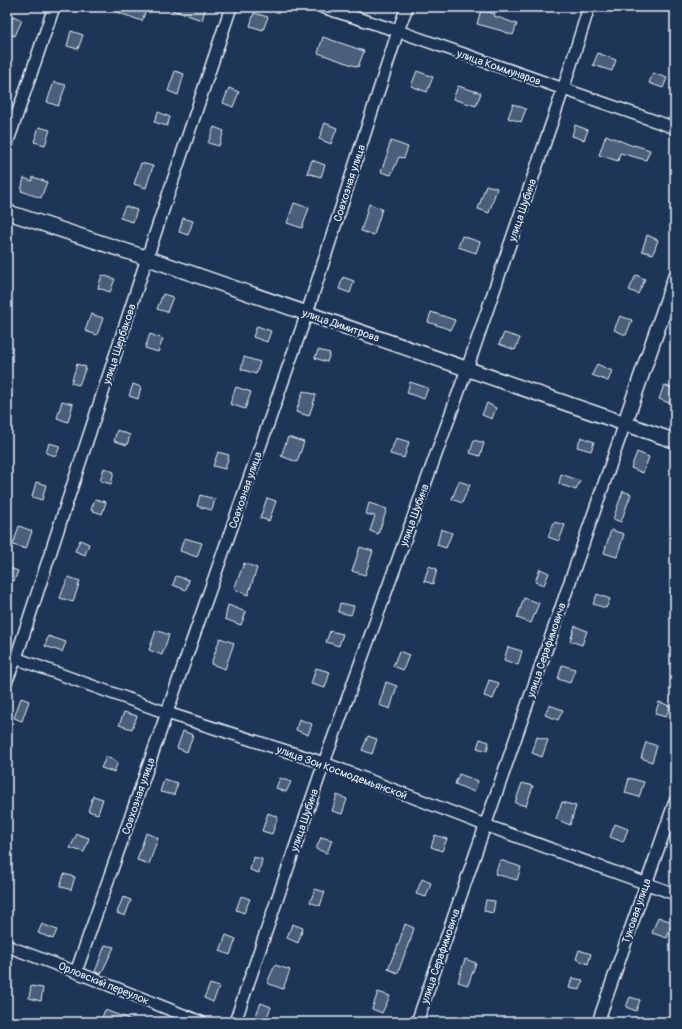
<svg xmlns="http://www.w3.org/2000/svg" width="682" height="1029" font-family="Pangolin,sans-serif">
<rect width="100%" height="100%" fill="#1d3557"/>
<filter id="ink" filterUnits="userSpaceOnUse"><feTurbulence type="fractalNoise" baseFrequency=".025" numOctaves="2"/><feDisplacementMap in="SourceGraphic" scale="8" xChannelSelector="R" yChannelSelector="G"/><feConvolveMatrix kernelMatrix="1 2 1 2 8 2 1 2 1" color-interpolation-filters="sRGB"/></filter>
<g filter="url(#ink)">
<path fill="#495e7a" stroke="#e8f1f8" d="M105,7H147L142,21L105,8Z
M170,7H206L202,20L169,9Z
M481,10L495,14L494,16L517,24L513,35L499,30L477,24Z
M254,13L268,17L263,30L250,26Z
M13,16L22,20L15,36L7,33V30Z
M71,31L83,35L78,49L67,46Z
M323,37L364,51L358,67L318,53Z
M598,53L616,60L612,71L593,65Z
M175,71L184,74L178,95L168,91Z
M417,71L433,77L427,92L411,86Z
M653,73L667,78L663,88L649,83Z
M54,82L66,85L58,106L47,102Z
M458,86L481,93L476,106L453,99Z
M229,88L239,92L233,107L223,103Z
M513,104L526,109L521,122L508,118Z
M158,112L170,117L167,126L154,122Z
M325,123L337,128L331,144L319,139Z
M575,125L588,130L584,140L572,136Z
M39,127L50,130L45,145L34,142Z
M214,127L224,131L219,146L208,143Z
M606,135L633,146L634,145L650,150L646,160L620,153L618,161L599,155Z
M391,141L408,147L404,158L399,157L391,175L381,172L388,152H387Z
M312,160L325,165L321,177L307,173Z
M141,163L153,166L146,188L134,184Z
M33,177L47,182L41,198L21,191L24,178L32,181Z
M486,185L497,188L489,213L478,209Z
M294,203L309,208L302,228L287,223Z
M369,204L382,209L374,235L361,231Z
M125,206L137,210L133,222L120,218Z
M183,218L193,221L188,235L179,232Z
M647,235L658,240L653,254L642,251Z
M462,236L480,242L476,253L458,247Z
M102,275L115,279L110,292L98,288Z
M636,275L645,279L638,294L629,290Z
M343,277L354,281L350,293L339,289Z
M163,294L173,297L167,312L157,309Z
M431,312L455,320L451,330L428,322Z
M91,314L103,318L97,335L85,331Z
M620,316L632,320L626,335L614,330Z
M257,326L271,331L267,342L253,337Z
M504,333L520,338L515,350L499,344Z
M150,334L163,339L158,352L145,348Z
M318,350L330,353L327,362L315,358Z
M244,357L260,362L256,374L241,369Z
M77,364L86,367L79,385L71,383Z
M597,364L612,371L608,381L592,375Z
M410,382L428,388L424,399L407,393Z
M133,384L141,387L138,399L129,396Z
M664,385L674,389L669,403L659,399Z
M236,387L251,392L245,409L230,404Z
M303,391L316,395L309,416L296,412Z
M62,401L73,404L68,422L57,418Z
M487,403L496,408L492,419L482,415Z
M117,430L130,435L127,445L114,441Z
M288,437L304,442L297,462L281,456Z
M581,437L594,442L591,451L577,447Z
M396,438L409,442L404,458L390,454Z
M474,440L484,443L480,456L470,453Z
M49,443L60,446L56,456L46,453Z
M218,452L229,455L225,469L213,466Z
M637,452L649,457L643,473L631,468Z
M104,468L114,472L111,484L100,481Z
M561,474L580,481L576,490L559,484Z
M459,481L470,485L462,503L452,499Z
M36,482L46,485L42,500L32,497Z
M623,491L631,494L621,522L613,519Z
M200,495L215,499L212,510L197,506Z
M267,498L276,501L269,521L260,518Z
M95,499L106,502L102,514L91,510Z
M369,503L387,509L378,534L370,531L375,516L366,514Z
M554,522L565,525L559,541L548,537Z
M19,526L32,531L26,549L13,545Z
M441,529L452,533L446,548L437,545Z
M611,530L624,534L617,557L604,553Z
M184,538L202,543L197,557L180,551Z
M80,540L89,544L85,555L75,551Z
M360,547L373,551L365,575L352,571Z
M244,563L257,568L248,595L234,589Z
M429,566L437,569L433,584L424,581Z
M7,567L18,571L14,581L7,578Z
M540,569L549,573L544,585L535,582Z
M176,576L189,580L186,590L173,585Z
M68,577L80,581L73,602L60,598Z
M597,594L610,599L606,608L593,604Z
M524,598L539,603L531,623L517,618Z
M340,603L354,606L351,615L338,612Z
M228,605L246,612L241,625L225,619Z
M575,626L587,631L582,645L570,641Z
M156,630L169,635L162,655L149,650Z
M330,631L343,634L339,646L326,642Z
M48,636L66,642L62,652L45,646Z
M220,638L234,643L225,669L211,664Z
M508,647L522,651L518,665L504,660Z
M399,651L409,655L403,670L393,666Z
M562,665L575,669L570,683L558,679Z
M316,668L330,672L325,688L311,684Z
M489,680L499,683L493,699L484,696Z
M386,682L397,686L390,709L379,705Z
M21,698L29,701L22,721L14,718Z
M659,702L670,706L666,717L655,714Z
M549,705L563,710L558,720L545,715Z
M124,712L137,716L132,729L119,725Z
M299,719L312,724L308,735L296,730Z
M183,731L193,735L187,752L177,748Z
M368,736L377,739L372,754L362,750Z
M537,737L548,740L542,757L532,753Z
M480,739L489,742L487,751L477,748Z
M646,742L657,746L652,762L641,758Z
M106,757L118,762L114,772L101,768Z
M459,774L478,781L474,792L455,784Z
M280,778L291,782L286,792L276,788Z
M629,778L644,782L639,797L625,793Z
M164,779L178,783L174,795L160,792Z
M522,783L533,786L526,806L515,803Z
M337,795L347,799L342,814L332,811Z
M93,796L103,799L98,814L88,811Z
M562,802L576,806L570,825L556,819Z
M268,813L278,817L272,834L262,831Z
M615,824L628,829L623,842L610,837Z
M146,833L158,838L149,864L137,860Z
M77,834L89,838L84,852L70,848Z
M435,835L447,839L442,851L431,847Z
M321,837L332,840L327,853L316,849Z
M253,857L262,859L259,873L250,870Z
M500,860L521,867L517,880L495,874Z
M64,874L75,877L71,890L60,886Z
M422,879L431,883L426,897L416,894Z
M315,889L325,892L320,906L310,902Z
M241,896L250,899L244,913L236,910Z
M123,897L131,900L125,916L117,913Z
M486,900L495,901L493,913L484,911Z
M658,917L672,922L667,938L652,933Z
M42,924L57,930L53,939L38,933Z
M292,924L303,928L298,943L287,938Z
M405,924L414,928L410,942H409L398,973L388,969L394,954H395Z
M226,935L236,939L230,955L220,951Z
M105,945L114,947L101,974L95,972Z
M579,950L591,954L588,964L576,959Z
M465,959L476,963L468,985L458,982Z
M275,965L290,970L283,989L267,983Z
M572,978L583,980L580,990L569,988Z
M210,984L219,987L213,1002L204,998Z
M31,986L43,988L41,1001L29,998Z
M378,992L390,996L382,1013L372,1009Z
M630,997L640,1000L636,1011L626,1007Z
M261,1003L271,1007L265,1022H260L254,1020Z
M105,1010L134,1021V1022H100Z"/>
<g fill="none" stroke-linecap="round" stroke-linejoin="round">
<g stroke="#e8f1f8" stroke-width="14">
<path id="minor" d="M322,7L398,31L675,128
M7,144L54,7
M7,655L167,713L324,763L485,825L675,894
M7,680L16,658L147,258L231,7
M7,946L76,972L201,1022
M76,972L307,313L398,31L407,7
M235,1022L324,763L467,369L563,90L589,7
M417,1022L625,423
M598,1022L675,801"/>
</g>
<g stroke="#e8f1f8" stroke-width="17">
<path id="tertiary" d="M7,212L147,258L675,441
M625,423L675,278"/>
</g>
<use href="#minor" stroke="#1d3557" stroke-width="11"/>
<use href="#tertiary" stroke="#1d3557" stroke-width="14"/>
</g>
</g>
<g text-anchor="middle" stroke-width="4" stroke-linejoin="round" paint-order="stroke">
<g font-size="11" fill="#e8f1f8" stroke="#1d3557">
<text transform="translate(499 67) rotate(19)" y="4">улица Коммунаров</text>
<text transform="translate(349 183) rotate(-72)" y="4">Совхозная улица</text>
<text transform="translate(522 210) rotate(-71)" y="4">улица Шубина</text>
<text transform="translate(341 325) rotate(19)" y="4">улица Димитрова</text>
<text transform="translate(119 344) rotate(-72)" y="4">улица Щербакова</text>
<text transform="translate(245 490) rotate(-71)" y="4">Совхозная улица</text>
<text transform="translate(414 515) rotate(-70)" y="4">улица Шубина</text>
<text transform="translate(546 650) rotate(-71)" y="4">улица Серафимовича</text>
<text transform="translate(342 772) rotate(20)" y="4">улица Зои Космодемьянской</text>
<text transform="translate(138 796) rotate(-71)" y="4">Совхозная улица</text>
<text transform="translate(304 820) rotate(-71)" y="4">улица Шубина</text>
<text transform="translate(636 911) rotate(-71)" y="4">Туковая улица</text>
<text transform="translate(440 956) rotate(-71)" y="4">улица Серафимовича</text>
<text transform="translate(104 983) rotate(22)" y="4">Орловский переулок</text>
</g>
</g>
<rect width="682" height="1029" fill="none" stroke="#1d3557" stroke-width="24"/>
<rect x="12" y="12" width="658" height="1005" fill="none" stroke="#e8f1f8" stroke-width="1.5" filter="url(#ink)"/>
</svg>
